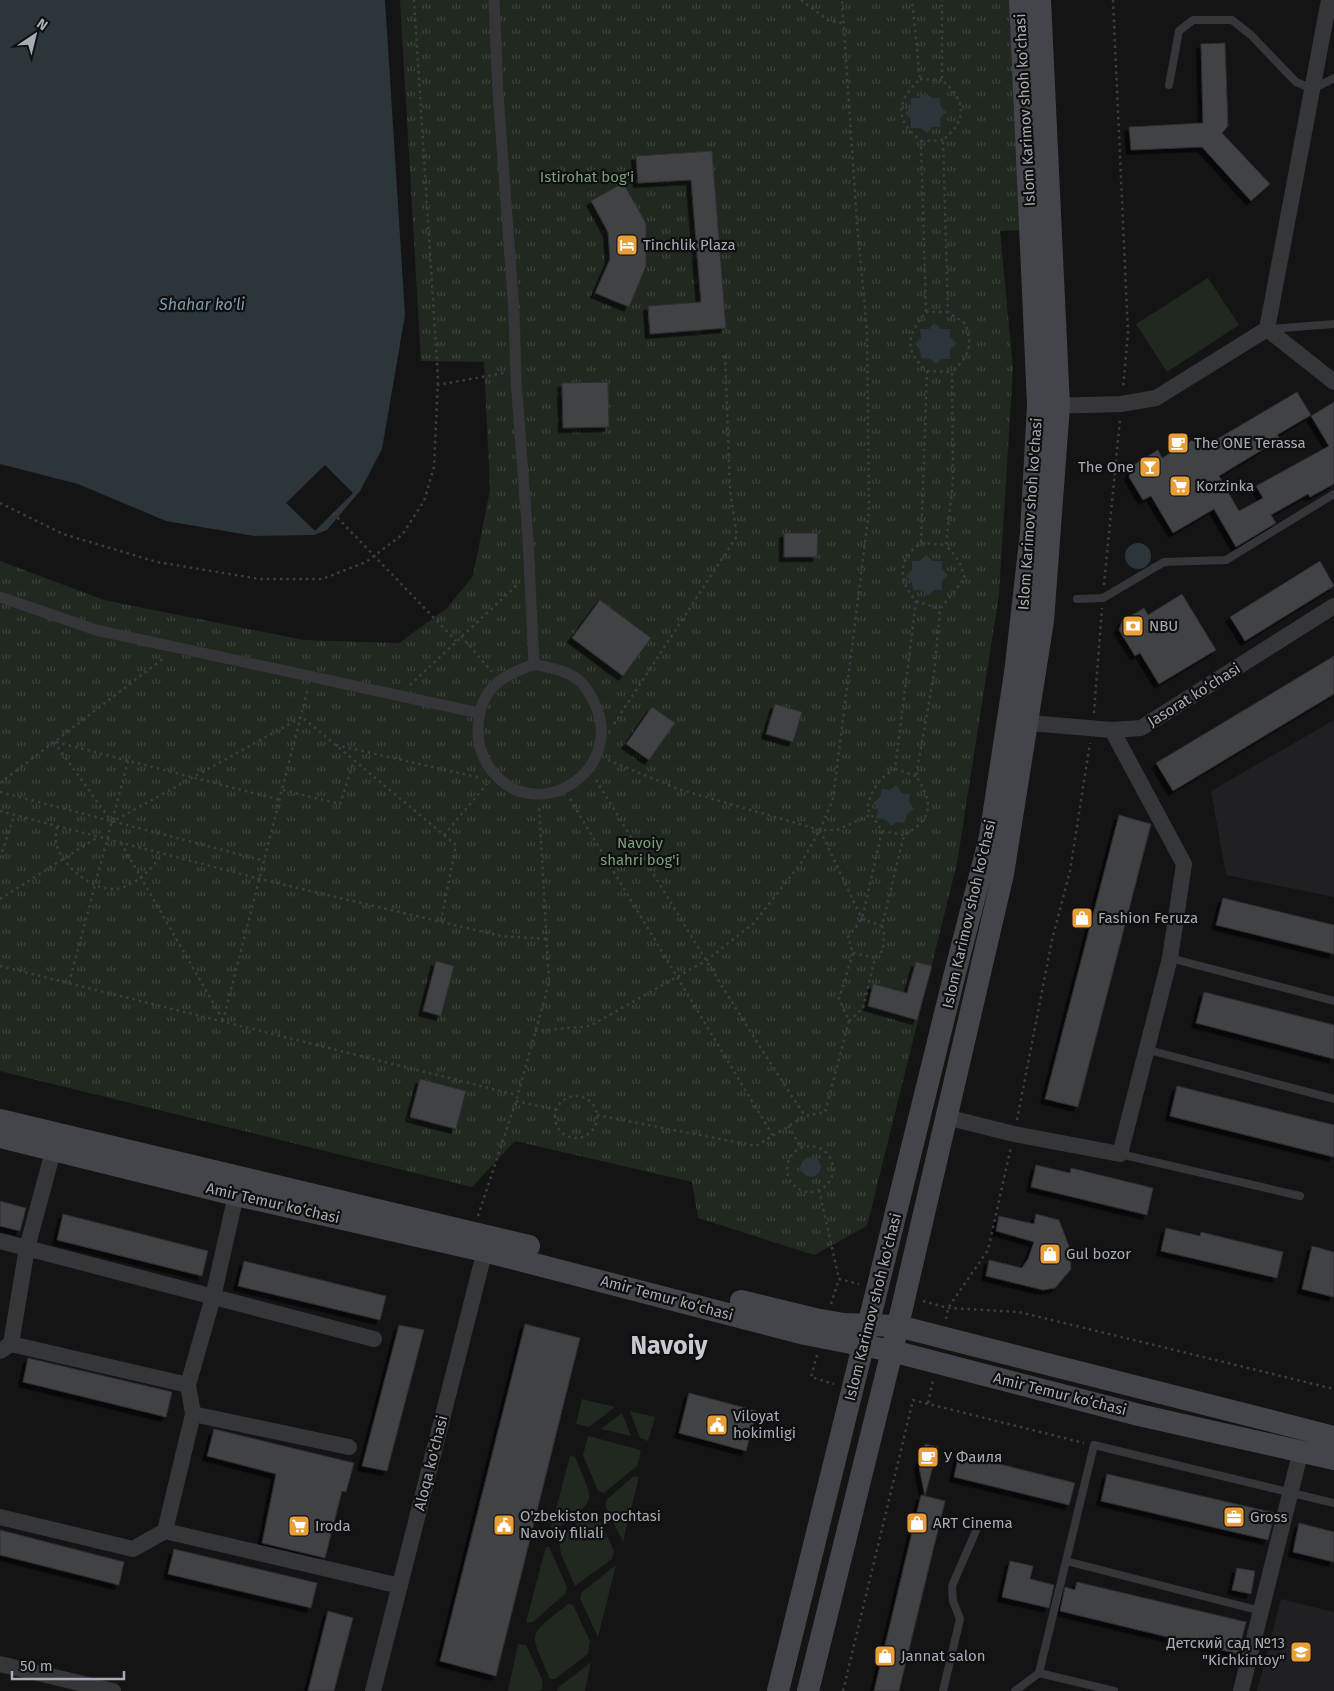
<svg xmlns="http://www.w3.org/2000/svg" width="1334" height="1691" font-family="'Fira Sans',sans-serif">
<defs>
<pattern id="park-tufts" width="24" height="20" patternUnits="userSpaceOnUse" patternTransform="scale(1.25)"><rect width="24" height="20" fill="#202820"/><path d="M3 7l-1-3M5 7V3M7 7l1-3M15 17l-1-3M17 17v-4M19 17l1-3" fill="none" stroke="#3d443e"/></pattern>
<filter id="shadow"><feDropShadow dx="-4.5" dy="4.5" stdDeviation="0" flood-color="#0009"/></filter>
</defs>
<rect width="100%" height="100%" fill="#141415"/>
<path fill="#202022" d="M1334,720V897L1226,875L1211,791Z
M1281,1599L1334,1612V1691H1257Z"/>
<path fill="#202820" d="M1208,278L1239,325L1167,372L1136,324Z
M582,1399L615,1407L589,1427L576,1424Z
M630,1411L655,1417L648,1441L640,1438Z
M622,1413L631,1436L601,1429Z
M588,1436L641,1450L637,1466L604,1493L598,1491L583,1455Z
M570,1456L575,1457C595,1506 598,1497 556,1529L551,1527Z
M634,1476L639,1477L623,1542L605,1505L607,1499Z
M595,1510L614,1551L612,1559L575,1586C553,1535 551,1543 595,1510Z
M546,1547H549L567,1587L565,1594L533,1622H526Z
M616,1565L598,1637L580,1598L582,1592Z
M568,1604L573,1605L590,1641L588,1654L555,1679H550C529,1629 526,1638 568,1604Z
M518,1644L526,1645L542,1679V1689L539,1691H508Z
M591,1662L585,1691H557L559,1687Z"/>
<path fill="url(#park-tufts)" d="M400,0H1015L1027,230L1000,231L1013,368L999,595L957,863L867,1226L814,1255L698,1218L692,1182L515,1141L472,1187L0,1071V561L104,600L304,640L399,643L447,608L473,576L490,490L484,362L421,361Z"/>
<path fill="#2c353a" d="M0,0H385L405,315L382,449L360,491L327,530L314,535L254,536L166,521L78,484L0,464Z
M925,92L932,98H940V106L947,112L940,118L941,127H932L927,133L921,128H911V119L905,113L911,107V98H919Z
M934,323L941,329H950V337L956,343L950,350V359H942L936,364L930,359L921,358L920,350L915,344L921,338L920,329H929Z
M1125 556a13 13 0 1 1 26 0a13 13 0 1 1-26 0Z
M926,555L933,561H942V569L948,575L942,581V590H934L928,596L922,590H913L912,582L906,576L912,570V561H920Z
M896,785L902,793L910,794L909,802L914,809L907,814L905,823L897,822L891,826L886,820L876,818L878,809L873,803L880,797L882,789L890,790Z
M801 1167a10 10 0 1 1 20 0a10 10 0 1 1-20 0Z"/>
<path fill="#141415" d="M325,465L353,493L315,531L286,503Z"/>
<path fill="#404245" stroke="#2e2e31" filter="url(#shadow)" d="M1225,43L1228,126L1222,133L1270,184L1251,201L1202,147L1131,150L1129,127L1203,123L1201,44Z
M712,151L726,328L650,334L648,306L701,302L691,180L638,183L636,156Z
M623,183L646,223V266L629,307L595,293L610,259L608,232L591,201Z
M608,382L609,427L563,428L562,383Z
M1297,392L1311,415L1277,435L1280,439L1219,476L1239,511L1263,498L1256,486L1329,446L1311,416L1334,402V484L1310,497L1308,494L1271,515L1276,523L1236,547L1214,509L1173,533L1151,496L1143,500L1129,477L1132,466L1158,450L1162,458L1196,438L1202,448Z
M784,533H818L817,557H784Z
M1320,561L1334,586L1245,641L1230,617Z
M1182,594L1216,650L1159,684L1140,653L1135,656L1119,630L1122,621L1144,608L1148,615Z
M600,600L651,638L623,676L572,638Z
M1334,656V694L1173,791L1156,763Z
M775,704L802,712L793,742L766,734Z
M652,707L675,723L649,760L626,744Z
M1119,815L1151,824L1078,1107L1045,1099Z
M1223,898L1334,925V954L1216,925Z
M436,961L454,966L441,1016L423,1011Z
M916,962L932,966L917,1020L868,1006L873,984L907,993Z
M1204,992L1334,1025V1059L1196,1023Z
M420,1079L466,1091L456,1129L410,1117Z
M1177,1086L1334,1125V1157L1170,1116Z
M1036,1165L1070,1173L1071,1168L1153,1188L1147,1215L1031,1187Z
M0,1201L26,1208L20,1231L0,1226Z
M63,1214L208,1251L202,1276L57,1240Z
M1036,1214L1059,1220L1070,1249L1071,1269L1055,1288L1043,1290L986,1276L989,1260L1022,1268L1028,1259L1034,1242L996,1231L999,1216L1034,1224Z
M1166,1228L1200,1236L1201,1232L1283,1252L1277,1278L1161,1251Z
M1312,1246L1334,1252V1297L1302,1289Z
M244,1261L386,1296L380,1320L238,1286Z
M525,1324L580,1338L496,1676L440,1661Z
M399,1325L424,1330L387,1471L362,1466Z
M28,1358L172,1392L166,1417L23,1382Z
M689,1393L757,1411L746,1451L679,1433Z
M214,1429L354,1463L346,1492L342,1491L325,1558L262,1543L276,1474L207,1456Z
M925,1444L938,1447L925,1496L919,1467Z
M959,1454L1075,1483L1069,1505L954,1477Z
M1107,1474L1275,1513L1268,1540L1101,1501Z
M921,1495L945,1501L899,1691H874Z
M1299,1523L1334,1532V1562L1293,1552Z
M0,1530L124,1562L119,1585L0,1555Z
M174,1549L317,1583L311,1608L168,1574Z
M1010,1561L1033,1566L1030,1579L1054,1585L1049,1608L1002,1597Z
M1237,1568L1255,1571L1251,1594L1232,1590Z
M1077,1582L1246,1622L1238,1654L1060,1611L1065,1587L1075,1590Z
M328,1611L353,1618L334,1691H308Z"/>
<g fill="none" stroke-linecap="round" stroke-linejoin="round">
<path stroke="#3b3d41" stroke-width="2.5" stroke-dasharray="2.5 4" stroke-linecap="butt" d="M801,0L829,21L843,23
M1113,0L1128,333L1123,389
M920,79L942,80
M921,141L943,140
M926,312H948
M927,371L952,372
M437,385L504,373
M0,503L63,534L157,562L260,579H322L366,562L402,535L424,501L434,467L438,379L414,0
M333,513L456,641
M921,543L946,545
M1104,585L1120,419
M916,601L940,609
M461,636L492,672
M410,685L517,585
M1094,713L1102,608
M614,724L737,536L730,490L725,353
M54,742L112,822L302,717L456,845L441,921
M56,742L280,800
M336,745L481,778
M608,760L678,789L820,830H837L872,814
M895,769L916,776
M596,780C665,892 732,1006 805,1116
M0,783L164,658
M283,790L340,804L354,761
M0,792L265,861
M570,799L773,1136
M0,811L260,879L501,936L547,939
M57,827C57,832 55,838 56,842C60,866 97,895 121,888C139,882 151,870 162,854
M820,830L833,799L869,511L867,330L857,223L842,0
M882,831L904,835
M444,835L487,784
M121,843L223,1020
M0,858L14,816
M0,899L98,837
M853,953L875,958
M0,966L517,1095
M69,983L128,761
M223,1021L308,688
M849,1021L863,1008L875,958L883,950L884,934L882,926L904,835C934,819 933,802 916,776L934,674L940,609L965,578L959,561L946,545L953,481L952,372C970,354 972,349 966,324L948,312L943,140C968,119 966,101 942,80V0
M535,1031L590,1026L707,960L754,923L801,863L820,830L862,919L882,926
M555 1117a21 21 0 1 1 42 0a21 21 0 1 1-42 0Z
M516,1101L557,1110
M597,1115L756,1146L805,1116L825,1112L849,1021L839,999L853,953L848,937L862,919L882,831L867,808C872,789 878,779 895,769L916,601C898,581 897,559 921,543L927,371C903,350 907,335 926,312L921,141C894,119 896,102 920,79L912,0
M1017,1120L1052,940L1070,871L1090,743
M788,1126L801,1147
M787 1169a23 23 0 1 1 46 0a23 23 0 1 1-46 0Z
M819,1190L839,1279
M478,1216L516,1101L549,983L539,805
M923,1301L948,1308L1019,1312L1334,1389
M831,1304L839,1279L859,1284
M946,1319L948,1308L988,1250L1011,1147
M817,1355L811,1377L834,1384
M928,1403L933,1380
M843,1691L913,1400L1084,1443"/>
<path stroke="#35363a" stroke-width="8" d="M1169,85L1179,31L1193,20H1232L1251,35L1296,82L1313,89L1334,78
M1269,329L1334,324
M1077,599L1103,598L1164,562L1226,560L1334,494
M1170,958L1334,1001
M1145,1049L1334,1099
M1120,1154L1300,1196
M1066,1561L1261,1611
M1039,1673L1114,1691
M943,1691L960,1619L953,1601L952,1586L978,1526
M1015,1691L1039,1673L1094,1445L1334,1503"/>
<path stroke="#35363a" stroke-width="11" d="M494,0L498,93L514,312L516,379L528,540L534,664
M0,597L96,630L479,713
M534,664C546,667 560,669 571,675C580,679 589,691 593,700C630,771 533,831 489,767C472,742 474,700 500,681C509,673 523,669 534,664Z"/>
<path stroke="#35363a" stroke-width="16" d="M1267,329L1334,382
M1050,406L1121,404L1156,398L1267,329L1329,0
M1018,722L1112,730L1141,728L1334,606
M946,1117L1014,1134L1120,1154L1170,958L1184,864L1112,730
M0,1241L374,1339
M11,1344L27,1248L56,1140
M0,1351L11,1344L188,1385L193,1414L349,1447
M188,1385L213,1297L238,1186
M0,1517L133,1549L165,1531L400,1586
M165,1531L193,1414
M0,1664L113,1691
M373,1691L487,1242
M1241,1691L1301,1450"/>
<path stroke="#43454a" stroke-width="22" d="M0,1120L529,1246
M0,1137L236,1195L484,1251L805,1334L892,1351L1139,1415L1334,1459
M741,1301L815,1319L844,1324L898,1326L1334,1437
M778,1691L954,977L990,837L1015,673L1031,533L1038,405L1020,0
M808,1691L892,1351L1003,874L1043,621L1059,406L1040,0"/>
</g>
<defs>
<g id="hotel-square" transform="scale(1.125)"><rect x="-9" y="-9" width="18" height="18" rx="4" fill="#e89f38" stroke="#0f0f10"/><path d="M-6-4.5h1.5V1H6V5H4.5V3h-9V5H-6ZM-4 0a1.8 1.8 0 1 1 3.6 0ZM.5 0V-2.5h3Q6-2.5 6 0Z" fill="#fff"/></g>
<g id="cafe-square" transform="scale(1.125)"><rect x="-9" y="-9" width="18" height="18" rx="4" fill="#e89f38" stroke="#0f0f10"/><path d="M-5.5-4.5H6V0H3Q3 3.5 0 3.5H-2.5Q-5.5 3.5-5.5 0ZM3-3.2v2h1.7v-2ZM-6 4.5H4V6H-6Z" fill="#fff"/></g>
<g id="bar-square" transform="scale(1.125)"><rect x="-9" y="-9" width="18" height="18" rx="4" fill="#e89f38" stroke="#0f0f10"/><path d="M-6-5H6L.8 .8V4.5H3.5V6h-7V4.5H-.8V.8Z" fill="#fff"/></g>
<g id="supermarket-square" transform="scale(1.125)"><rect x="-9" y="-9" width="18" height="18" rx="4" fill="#e89f38" stroke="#0f0f10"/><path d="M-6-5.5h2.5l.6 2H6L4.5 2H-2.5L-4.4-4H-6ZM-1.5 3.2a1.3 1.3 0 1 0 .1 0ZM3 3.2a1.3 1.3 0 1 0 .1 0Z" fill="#fff"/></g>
<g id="bank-square" transform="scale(1.125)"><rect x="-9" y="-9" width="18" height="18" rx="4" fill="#e89f38" stroke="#0f0f10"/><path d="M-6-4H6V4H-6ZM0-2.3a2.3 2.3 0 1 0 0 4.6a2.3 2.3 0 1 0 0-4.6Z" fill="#fff"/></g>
<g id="shop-square" transform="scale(1.125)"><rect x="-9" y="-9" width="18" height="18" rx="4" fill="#e89f38" stroke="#0f0f10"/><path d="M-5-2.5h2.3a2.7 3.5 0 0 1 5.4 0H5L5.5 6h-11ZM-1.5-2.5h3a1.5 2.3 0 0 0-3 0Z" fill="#fff"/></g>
<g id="civic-square" transform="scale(1.125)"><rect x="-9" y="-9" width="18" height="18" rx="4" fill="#e89f38" stroke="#0f0f10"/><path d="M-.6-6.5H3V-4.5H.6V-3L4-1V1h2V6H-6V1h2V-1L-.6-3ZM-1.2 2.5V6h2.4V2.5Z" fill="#fff"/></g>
<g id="office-square" transform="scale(1.125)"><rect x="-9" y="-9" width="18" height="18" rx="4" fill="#e89f38" stroke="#0f0f10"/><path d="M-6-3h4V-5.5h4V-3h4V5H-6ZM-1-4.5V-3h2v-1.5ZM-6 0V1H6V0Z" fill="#fff"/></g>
<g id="school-square" transform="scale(1.125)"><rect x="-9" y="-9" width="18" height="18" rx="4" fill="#e89f38" stroke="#0f0f10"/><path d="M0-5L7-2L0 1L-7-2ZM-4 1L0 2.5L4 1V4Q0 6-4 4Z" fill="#fff"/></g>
</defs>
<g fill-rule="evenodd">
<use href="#hotel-square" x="627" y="245"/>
<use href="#cafe-square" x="1178" y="443"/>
<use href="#bar-square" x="1150" y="467"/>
<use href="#supermarket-square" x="1180" y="486"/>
<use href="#bank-square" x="1133" y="626"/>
<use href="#shop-square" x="1082" y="918"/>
<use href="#shop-square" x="1050" y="1254"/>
<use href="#civic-square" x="717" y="1425"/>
<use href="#cafe-square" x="928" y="1457"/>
<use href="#office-square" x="1234" y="1517"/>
<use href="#shop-square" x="917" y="1523"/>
<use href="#civic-square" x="504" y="1525"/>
<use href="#supermarket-square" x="299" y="1526"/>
<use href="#school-square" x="1301" y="1652"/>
<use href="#shop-square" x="885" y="1656"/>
</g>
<g text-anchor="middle" stroke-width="4.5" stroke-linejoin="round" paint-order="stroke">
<g font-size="15" fill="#a6acb5" stroke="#0f0f10">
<text transform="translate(1025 110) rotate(-93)" y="5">Islom Karimov shoh ko'chasi</text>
<text transform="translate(1030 514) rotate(-86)" y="5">Islom Karimov shoh ko'chasi</text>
<text transform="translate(1194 695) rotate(-32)" y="5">Jasorat ko‘chasi</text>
<text transform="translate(969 914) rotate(-77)" y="5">Islom Karimov shoh ko'chasi</text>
<text transform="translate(273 1203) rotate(13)" y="5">Amir Temur ko‘chasi</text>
<text transform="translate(667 1298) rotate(15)" y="5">Amir Temur ko‘chasi</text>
<text transform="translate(873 1307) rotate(-76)" y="5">Islom Karimov shoh ko'chasi</text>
<text transform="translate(1060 1394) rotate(14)" y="5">Amir Temur ko‘chasi</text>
<text transform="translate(431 1463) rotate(-76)" y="5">Aloqa ko'chasi</text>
</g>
<g font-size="15" fill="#7e9f7e" stroke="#0f0f10">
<text x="587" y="182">Istirohat bog'i</text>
<text x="640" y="848">Navoiy<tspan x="640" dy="17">shahri bog'i</tspan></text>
</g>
<g font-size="15" fill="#a6acb5" stroke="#0f0f10" text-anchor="start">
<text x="643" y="250">Tinchlik Plaza</text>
<text x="1194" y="448">The ONE Terassa</text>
<text x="1134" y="472" text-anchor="end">The One</text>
<text x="1196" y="491">Korzinka</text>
<text x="1149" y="631">NBU</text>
<text x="1098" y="923">Fashion Feruza</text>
<text x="1066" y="1259">Gul bozor</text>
<text x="733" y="1421">Viloyat<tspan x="733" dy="17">hokimligi</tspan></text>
<text x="944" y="1462">У Фаиля</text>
<text x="520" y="1521">O'zbekiston pochtasi<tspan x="520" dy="17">Navoiy filiali</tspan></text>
<text x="1250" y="1522">Gross</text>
<text x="933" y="1528">ART Cinema</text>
<text x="315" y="1531">Iroda</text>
<text x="1285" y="1648" text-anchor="end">Детский сад №13<tspan x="1285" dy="17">"Kichkintoy"</tspan></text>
<text x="901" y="1661">Jannat salon</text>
</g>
<g font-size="16" font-style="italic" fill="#7e9cae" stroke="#0f0f10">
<text x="202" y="310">Shahar ko'li</text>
</g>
<g font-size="25" font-weight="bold" fill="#c7cad1" stroke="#0f0f10">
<text x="669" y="1354">Navoiy</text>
</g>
</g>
<g transform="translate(35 35) rotate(35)" stroke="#0f0f10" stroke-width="4" paint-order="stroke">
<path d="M0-4L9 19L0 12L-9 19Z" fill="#a6acb5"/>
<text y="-8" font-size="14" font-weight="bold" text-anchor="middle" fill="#a6acb5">N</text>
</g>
<path d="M12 1671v8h112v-8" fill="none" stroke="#a6acb5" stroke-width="2.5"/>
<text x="20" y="1671" font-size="15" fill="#a6acb5" stroke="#0f0f10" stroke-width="4" paint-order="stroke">50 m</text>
</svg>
